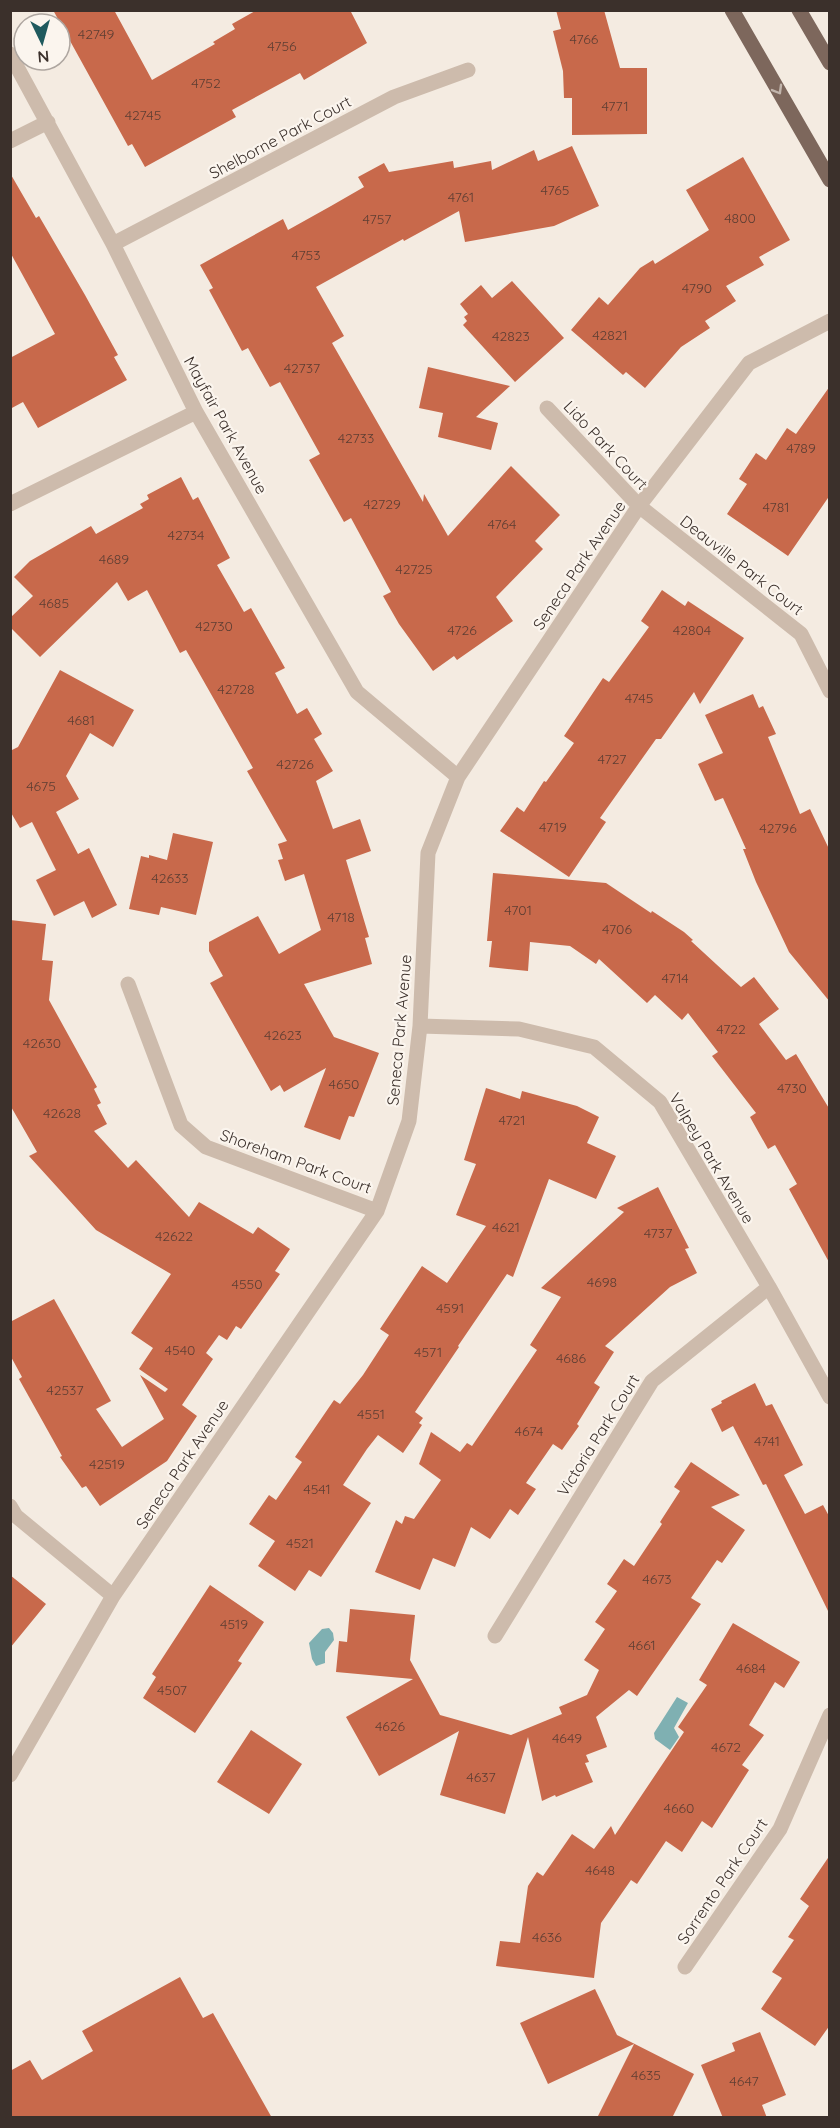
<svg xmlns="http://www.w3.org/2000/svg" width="840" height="2128" font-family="Quicksand,sans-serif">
<rect width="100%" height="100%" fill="#f4ebe1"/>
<path fill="#7fb0b2" d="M329,1628L333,1633L334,1640L325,1652V1663L316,1666L312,1659L309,1643L322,1629Z
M677,1697L688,1703L674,1728L679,1737L670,1750L655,1739L654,1733Z"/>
<path fill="#c8694b" d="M53,10H114L152,80L215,44L213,42L235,29L232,24L257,10H350L367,43L304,80L300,73L232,110L236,117L145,167L132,144L128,146Z
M556,10H604L620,68H647V134L572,135V98H564L563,71L553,31L561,29Z
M572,146L599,206L554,226L465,242L459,211L404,241L403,239L316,287L344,336L332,343L423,502L424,494L448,536L511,466L560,515L535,541L543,549L496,597L513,621L457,660L454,656L433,671L399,624L383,596L391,592L351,518L344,522L309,460L320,454L280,382L270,387L248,348L242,351L209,290L213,288L200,265L283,219L288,230L331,206L364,187L358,177L384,163L389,172L453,161L454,168L491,161L492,170L534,150L538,161Z
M743,157L790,240L759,257L764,265L726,286L736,301L705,321L710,328L681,347L645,388L626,372L623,375L571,330L599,297L608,305L640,268L653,260L655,264L709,230L686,190Z
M10,173L36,218L39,216L85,295L118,355L114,357L127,380L38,428L23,402L10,409V358L55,334L10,252Z
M512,281L564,338L515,382L463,325L467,321L464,317L468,314L460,304L481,285L492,298Z
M428,367L510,386L476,417L498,423L491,450L438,437L443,413L419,408Z
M830,386V495L788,556L727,514L747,484L739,479L756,453L766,460L787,428L796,434Z
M181,477L193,500L198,497L230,558L217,565L244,612L251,608L285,668L275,673L297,714L307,708L322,734L314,739L333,771L316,781L333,829L360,819L371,851L346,860L369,937L365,938L372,964L304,984L334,1037L379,1053L354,1117L349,1116L340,1140L304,1127L326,1068L284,1092L280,1085L271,1091L210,983L223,976L209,951V942L258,916L279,954L321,930L304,874L285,881L278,860L283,859L278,844L287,841L247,771L253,768L186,650L180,653L147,590L128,601L117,582L40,657L10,627V618L33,596L14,577L30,561L91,526L96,534L143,508L140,504L149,499L147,495Z
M662,590L685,606L688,601L744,638L700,704L694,692L661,739H656L600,818L606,822L569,877L500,831L517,807L524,812L544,781L546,782L574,743L564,736L603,678L609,682L649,627L641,621Z
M60,670L134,710L113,747L90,733L66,776L79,799L56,812L78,854L89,848L117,905L92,918L84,901L54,916L36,880L56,870L32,822L20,828L10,811V751L18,747Z
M753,694L759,708L763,706L776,734L768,737L800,814L810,809L830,851V1002L789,952L756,882L743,849H746L723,798L715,801L698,764L723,753L705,715Z
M173,833L213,842L196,915L161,907L159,915L129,909L141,856L149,858V855L167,860Z
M493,873L606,883L651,913L652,911L684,932L693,940L691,941L741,987L754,977L779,1009L759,1024L786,1060L796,1054L830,1110V1264L789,1189L797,1184L775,1145L768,1149L750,1117L756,1113L712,1056L718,1052L688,1013L682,1020L655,995L647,1003L599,959L596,964L570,946L530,942L528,971L489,967L492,941H487Z
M10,920L46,924L42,960L53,961L49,1000L97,1087L94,1089L101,1103L97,1105L107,1124L94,1131L128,1168L136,1160L189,1217L199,1202L253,1234L258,1227L290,1249L275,1271L280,1274L241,1329L236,1326L227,1340L219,1335L206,1353L213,1359L182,1405L197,1416L167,1461L100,1506L86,1486L82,1488L60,1457L62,1456L19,1379L22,1377L10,1355V1322L54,1299L111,1401L96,1409L122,1447L164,1419L140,1375L165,1392L168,1389L139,1369L153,1348L131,1333L171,1274L96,1230L29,1156L37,1152L10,1105Z
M486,1088L520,1099L522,1091L577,1106L599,1117L587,1143L616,1156L596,1199L549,1179L513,1277L507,1274L458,1346L459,1347L415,1412L423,1418L419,1423L422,1425L403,1453L378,1435L367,1449L343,1485L371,1503L321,1577L309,1570L295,1591L258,1566L275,1541L249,1524L269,1495L276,1500L302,1462L295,1457L334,1400L340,1404L363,1375L389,1335L380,1329L422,1266L447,1283L486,1226L456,1215L476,1164L464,1160Z
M658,1187L689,1248L685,1249L697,1273L670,1287L605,1346L614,1352L594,1383L600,1387L577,1424L579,1426L562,1450L553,1444L526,1483L536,1489L518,1515L510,1509L490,1539L471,1527L455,1567L433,1558L420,1590L375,1572L396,1520L402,1524L405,1516L414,1519L441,1480L419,1464L431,1432L460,1452L467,1443L472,1446L537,1350L530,1345L561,1297L541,1288L624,1212L617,1208Z
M755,1383L766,1406L772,1404L803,1465L784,1475L805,1514L823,1505L830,1518V1615L766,1484L763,1485L733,1426L722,1432L711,1409L722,1403L721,1401Z
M691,1462L740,1495L711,1507L745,1530L722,1563L717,1560L691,1598L701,1604L637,1696L629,1690L596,1717L607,1747L586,1755L589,1762L585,1763L593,1782L556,1797L555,1795L542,1801L528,1737L505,1814L440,1795L459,1731L379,1776L346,1717L413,1679L336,1672L339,1641L347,1642L350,1609L415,1615L410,1660L440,1715L511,1735L562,1714L559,1707L587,1695L599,1670L584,1660L605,1629L595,1622L617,1591L607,1584L624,1559L634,1566L662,1524L660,1522L680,1491L674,1487Z
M10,1575L46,1604L10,1648Z
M210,1585L264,1622L238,1661L242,1663L195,1733L143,1698L156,1677L152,1674Z
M733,1623L800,1662L784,1688L775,1682L749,1725L764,1735L742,1765L749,1770L712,1828L702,1821L682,1852L666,1841L637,1884L631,1880L601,1923L594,1978L496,1966L500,1941L520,1943L528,1886L537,1872L543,1876L572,1834L594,1849L611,1826L615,1835L684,1732L678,1727L707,1685L699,1680Z
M251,1730L302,1764L269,1814L217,1782Z
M830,1855V2025L815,2046L761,2009L782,1978L772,1972L794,1940L788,1937L809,1906L800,1899Z
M180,1977L203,2018L213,2013L272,2118H10V2071L30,2060L42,2080L93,2051L82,2031Z
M595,1989L617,2035L694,2074L672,2118H597L634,2044L548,2084L520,2023Z
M760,2032L786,2095L762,2105L767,2118H723L701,2065L735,2051L732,2043Z"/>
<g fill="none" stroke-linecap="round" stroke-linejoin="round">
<path stroke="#cdbbac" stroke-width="15" d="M10,54L113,244L196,412L357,692L458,777
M10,141L48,122
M113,244L394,97L468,70
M547,408L639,506L801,634L830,691
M10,504L196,412
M128,984L181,1125L206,1147L377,1211
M420,1026L519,1029L594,1047L660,1102L769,1287L830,1397
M10,1506L16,1516L113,1596
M495,1636L652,1381L769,1287
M10,1775L113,1596L377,1211L409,1121L420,1026L428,853L458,777L639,506L749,363L830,321
M685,1967L780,1829L830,1715"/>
<path stroke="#7d675c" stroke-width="15" d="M732,10L830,180
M799,10L830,63"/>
</g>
<defs><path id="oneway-chevron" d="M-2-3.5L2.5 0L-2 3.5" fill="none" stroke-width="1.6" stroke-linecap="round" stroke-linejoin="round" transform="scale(1.5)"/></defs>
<use stroke="#c2b5ac" href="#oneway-chevron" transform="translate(778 90) rotate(60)"/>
<g text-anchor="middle" stroke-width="4.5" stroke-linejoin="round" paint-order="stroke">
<g font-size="14" fill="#5e3e33">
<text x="96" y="39">42749</text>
<text x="584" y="44">4766</text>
<text x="282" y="51">4756</text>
<text x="206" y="88">4752</text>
<text x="615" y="111">4771</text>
<text x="143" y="120">42745</text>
<text x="555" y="195">4765</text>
<text x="461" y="202">4761</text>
<text x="740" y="223">4800</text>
<text x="377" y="224">4757</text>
<text x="306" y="260">4753</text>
<text x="697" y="293">4790</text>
<text x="610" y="340">42821</text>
<text x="511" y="341">42823</text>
<text x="302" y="373">42737</text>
<text x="356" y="443">42733</text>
<text x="801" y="453">4789</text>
<text x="382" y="509">42729</text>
<text x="776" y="512">4781</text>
<text x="502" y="529">4764</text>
<text x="186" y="540">42734</text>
<text x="114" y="564">4689</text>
<text x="414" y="574">42725</text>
<text x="54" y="608">4685</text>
<text x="214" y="631">42730</text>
<text x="462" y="635">4726</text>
<text x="692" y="635">42804</text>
<text x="236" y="694">42728</text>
<text x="639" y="703">4745</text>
<text x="81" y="725">4681</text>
<text x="612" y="764">4727</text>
<text x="295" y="769">42726</text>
<text x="41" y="791">4675</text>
<text x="553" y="832">4719</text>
<text x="778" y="833">42796</text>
<text x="170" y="883">42633</text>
<text x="518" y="915">4701</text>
<text x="341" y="922">4718</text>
<text x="617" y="934">4706</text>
<text x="675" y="983">4714</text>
<text x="731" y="1034">4722</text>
<text x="283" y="1040">42623</text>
<text x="42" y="1048">42630</text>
<text x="344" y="1089">4650</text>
<text x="792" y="1093">4730</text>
<text x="62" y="1118">42628</text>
<text x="512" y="1125">4721</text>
<text x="506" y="1232">4621</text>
<text x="658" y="1238">4737</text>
<text x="174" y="1241">42622</text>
<text x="602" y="1287">4698</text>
<text x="247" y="1289">4550</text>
<text x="450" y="1313">4591</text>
<text x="180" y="1355">4540</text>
<text x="428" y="1357">4571</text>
<text x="571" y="1363">4686</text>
<text x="65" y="1395">42537</text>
<text x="371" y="1419">4551</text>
<text x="529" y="1436">4674</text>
<text x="767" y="1446">4741</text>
<text x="107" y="1469">42519</text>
<text x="317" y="1494">4541</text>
<text x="300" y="1548">4521</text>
<text x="657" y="1584">4673</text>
<text x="234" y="1629">4519</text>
<text x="642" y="1650">4661</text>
<text x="751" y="1673">4684</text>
<text x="172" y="1695">4507</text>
<text x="390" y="1731">4626</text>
<text x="567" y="1743">4649</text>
<text x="726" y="1752">4672</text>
<text x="481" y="1782">4637</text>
<text x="679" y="1813">4660</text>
<text x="600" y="1875">4648</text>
<text x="547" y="1942">4636</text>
<text x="646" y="2080">4635</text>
<text x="744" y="2086">4647</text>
</g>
<g font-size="16" fill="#3b302b" stroke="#fbf5ee">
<text transform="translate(280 137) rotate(-28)" y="6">Shelborne Park Court</text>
<text transform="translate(226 425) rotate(61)" y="6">Mayfair Park Avenue</text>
<text transform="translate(606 445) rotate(47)" y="6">Lido Park Court</text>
<text transform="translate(579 565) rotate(-56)" y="6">Seneca Park Avenue</text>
<text transform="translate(742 565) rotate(38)" y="6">Deauville Park Court</text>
<text transform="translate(399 1030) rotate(-85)" y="6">Seneca Park Avenue</text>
<text transform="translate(712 1158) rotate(59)" y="6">Valpey Park Avenue</text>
<text transform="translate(296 1161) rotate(20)" y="6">Shoreham Park Court</text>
<text transform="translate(598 1435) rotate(-58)" y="6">Victoria Park Court</text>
<text transform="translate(182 1464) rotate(-56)" y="6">Seneca Park Avenue</text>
<text transform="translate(722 1881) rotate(-56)" y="6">Sorrento Park Court</text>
</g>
</g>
<rect width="840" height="2128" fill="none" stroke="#3b302b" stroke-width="24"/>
<g transform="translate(42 42) rotate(175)"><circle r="28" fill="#fbf5ee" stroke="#aea6a0" stroke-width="1.5"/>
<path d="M0-4.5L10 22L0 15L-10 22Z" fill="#1f5a5e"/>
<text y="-9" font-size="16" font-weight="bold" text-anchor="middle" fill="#3b302b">N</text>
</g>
</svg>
